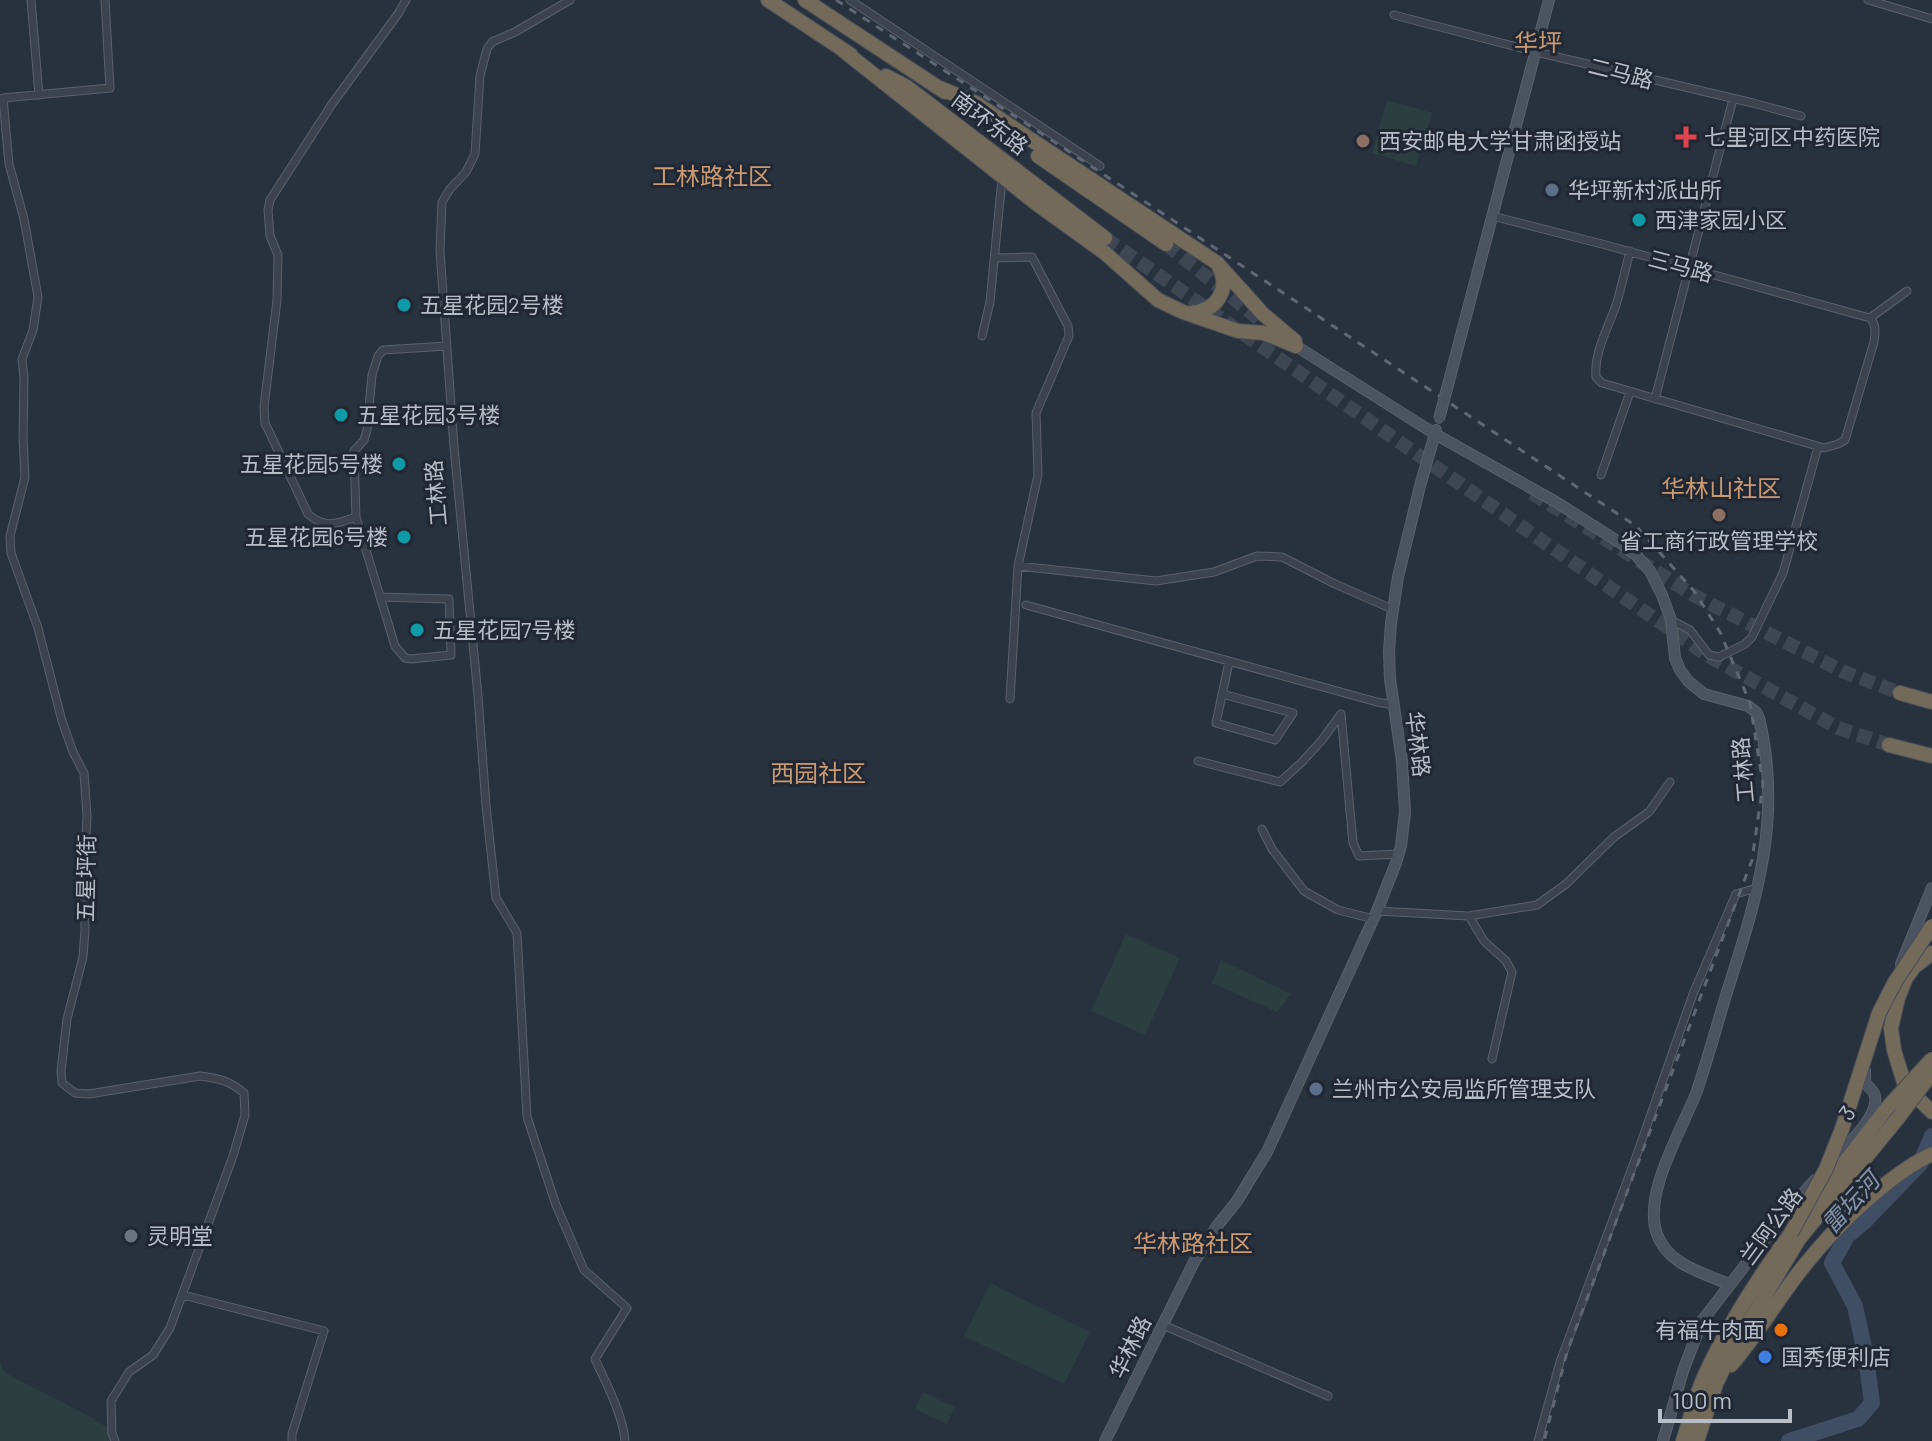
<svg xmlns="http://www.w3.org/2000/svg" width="1932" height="1441" font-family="Barlow,'Noto Sans SC',sans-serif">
<rect width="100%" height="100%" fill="#28313e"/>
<path fill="#2b3e40" d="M1387,100L1432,113L1416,166L1372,153Z
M1126,934L1180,958L1145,1035L1091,1011Z
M1221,960L1291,994L1277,1012L1212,983Z
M990,1283L1090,1332L1064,1384L964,1336Z
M0,1362L4,1371L11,1376L93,1418L108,1428L111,1441H0Z
M923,1392L955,1407L947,1424L915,1409Z"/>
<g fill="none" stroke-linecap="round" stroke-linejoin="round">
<path stroke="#404e65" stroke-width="16" d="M1789,1441L1858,1419L1872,1403L1866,1357L1855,1306L1832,1263L1847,1236L1865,1221L1920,1164L1932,1136"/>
<path stroke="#3e4653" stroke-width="14" stroke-dasharray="14 7" stroke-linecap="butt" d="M1105,238L1710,657L1838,728L1889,745
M1166,244L1270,328
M1532,493L1695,596L1844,672L1900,693"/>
<g stroke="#5a616b" stroke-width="9">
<path id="street" d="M31,0L39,95
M105,0L110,88L3,98L9,164L24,219L38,297L33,330L22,359L24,378L23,438L25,477L10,536L11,553L38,628L62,721L73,752L84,773L87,816L84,875L85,930L83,957L67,1019L61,1071L62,1083L75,1093L89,1094L200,1076C218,1078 230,1081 244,1093L245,1115L233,1156L170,1328L153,1355L129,1372L111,1401L112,1433L115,1441
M570,0L515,32L492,42L487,49L480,76L475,154L466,172L450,189L442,202L440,251L454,447L478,696L486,806L496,898L517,933L527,1117L556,1205L584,1270L627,1308L595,1359C606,1383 623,1415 625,1441
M850,0L1100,166
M1868,0L1932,19
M1394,15L1536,52L1753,103L1801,116
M1492,216L1602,244L1870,318
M1630,251C1625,270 1621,290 1615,308C1607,330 1594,353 1596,377L1602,383L1824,448L1838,444L1845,440L1874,342C1875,334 1877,325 1870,318
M996,258L1032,257L1068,326L1069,336L1036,413L1038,475L1018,566L1010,699
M1870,318L1907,291
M982,336L990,302L1002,179
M1655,399L1733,99
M1601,475L1630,392
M356,517C337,524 325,529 308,514L265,423L264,407L277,300L278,255L270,236L268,210L270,200L332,104L398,14L406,0
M1018,566L1156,581L1214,572L1257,556L1282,557L1335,584L1392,609
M380,597L449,599L451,655L411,659L405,658L395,646L356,517L354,451L364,440L367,430L372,375L378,356L383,350L447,346
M1026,605L1377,702L1393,705
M1671,620L1690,630L1709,655L1719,657L1745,644L1752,637L1783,573L1818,447
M1222,694L1293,713L1275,740L1216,723L1229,662
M1198,761L1280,782L1302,762L1322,740L1341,714L1353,843L1359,856L1399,854
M1262,829L1272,849L1304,891L1338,910L1374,919
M1377,911L1469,916L1537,905L1566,884L1614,837L1649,812L1670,782
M1469,916L1484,941L1506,961L1512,972L1492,1059
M183,1295L324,1331L292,1434V1441
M1163,1325L1328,1396
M1538,1441L1560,1362L1636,1157L1693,994L1736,894L1757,888"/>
</g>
<g stroke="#5a616b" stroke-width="12">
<path id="secondary" d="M1296,346L1435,434L1556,502L1622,544L1636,555L1650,571L1662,595L1671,620L1675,658L1680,670L1688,681L1704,694L1748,706L1756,712L1759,718C1783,817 1757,898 1727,992C1717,1025 1708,1058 1697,1091C1683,1128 1642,1194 1657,1234C1668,1265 1703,1273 1729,1284
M1449,381L1549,0
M1901,964L1932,888
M1834,1159C1846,1146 1883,1113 1874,1093C1874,1092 1866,1084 1865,1083V1070
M1105,1441L1194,1262L1217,1226L1237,1201L1267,1152L1377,911L1396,863L1401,846L1405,812L1402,761L1390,679L1389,651L1391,623L1398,577L1420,486L1436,430
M1663,1441L1683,1371L1702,1321L1786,1212L1815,1180"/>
</g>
<g stroke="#474e58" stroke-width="16">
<path id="highway" d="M768,0L851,55
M805,0L945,92
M844,51L1037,204L1105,253L1158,300L1183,312L1238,331L1264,333L1296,346
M886,76L907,87L1105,238
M937,87L976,103L1217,263L1263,314L1295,341V343
M1038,156L1166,244
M1191,313C1216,311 1231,290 1219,267
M1900,693L1932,702
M1889,745L1932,756
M1932,953L1914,967L1906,978L1898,998L1891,1028L1894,1050L1905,1086L1932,1112
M1731,1365C1758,1334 1778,1298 1804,1266C1834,1228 1888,1175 1932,1154
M1683,1441C1690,1420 1695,1397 1704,1377C1749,1278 1821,1194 1887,1108
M1697,1441L1716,1384L1732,1350L1799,1239L1898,1118"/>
</g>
<use href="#street" stroke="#3c434e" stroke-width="7"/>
<use href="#secondary" stroke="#4b5260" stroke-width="10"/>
<use href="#highway" stroke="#736a5a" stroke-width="14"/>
<path stroke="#5f6774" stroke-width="3" stroke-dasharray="8 8" stroke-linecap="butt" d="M836,0L1059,145L1636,526L1694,591L1720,632L1750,703L1763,784L1752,860L1567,1352L1544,1441"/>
<g stroke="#5a616b" stroke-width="12" stroke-linecap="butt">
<path id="secondary-bridge" d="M1439,419L1449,381"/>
</g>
<g stroke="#474e58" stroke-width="16" stroke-linecap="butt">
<path id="highway-bridge" d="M1887,1108L1932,1059
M1898,1118L1932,1073
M1791,1233L1826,1169L1842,1129L1879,1013L1895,982L1932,926"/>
</g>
<use href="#secondary-bridge" stroke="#4b5260" stroke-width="10"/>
<use href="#highway-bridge" stroke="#736a5a" stroke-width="14"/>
</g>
<path fill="#e0444e" stroke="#212833" stroke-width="3" d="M1682 125h8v8h8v8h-8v8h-8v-8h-8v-8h8z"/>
<g fill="#8d6e63" stroke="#212833" stroke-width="3">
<circle cx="1363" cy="141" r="8"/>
<circle cx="1719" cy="515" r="8"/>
</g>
<g fill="#5c6f8a" stroke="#212833" stroke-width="3">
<circle cx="1552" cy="190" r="8"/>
<circle cx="1316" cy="1089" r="8"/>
</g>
<g fill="#0f9aa8" stroke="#212833" stroke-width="3">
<circle cx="1639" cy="220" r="8"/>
<circle cx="404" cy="305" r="8"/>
<circle cx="341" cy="415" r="8"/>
<circle cx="399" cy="464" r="8"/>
<circle cx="404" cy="537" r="8"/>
<circle cx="417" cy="630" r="8"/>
</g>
<circle fill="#6b7280" stroke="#212833" stroke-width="3" cx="131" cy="1236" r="8"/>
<circle fill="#e8710a" stroke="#212833" stroke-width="3" cx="1781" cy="1330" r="8"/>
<circle fill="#3f7fe0" stroke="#212833" stroke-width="3" cx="1765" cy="1357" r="8"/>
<g text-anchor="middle" stroke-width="6" stroke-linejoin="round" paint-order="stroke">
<g font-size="22" fill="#b8bec8" stroke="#212833">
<text transform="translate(1621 73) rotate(14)" y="8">二马路</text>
<text transform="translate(990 123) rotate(37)" y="8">南环东路</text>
<text transform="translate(1681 266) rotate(15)" y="8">三马路</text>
<text transform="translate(436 493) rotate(-95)" y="8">工林路</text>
<text transform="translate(1418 744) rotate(83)" y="8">华林路</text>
<text transform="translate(1743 770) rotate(-95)" y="8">工林路</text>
<text transform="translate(86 878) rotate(-89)" y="8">五星坪街</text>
<text transform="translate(1847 1113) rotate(-53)" y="8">3</text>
<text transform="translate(1771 1226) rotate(-54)" y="8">兰阿公路</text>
<text transform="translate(1130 1347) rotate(-64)" y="8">华林路</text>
</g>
<g font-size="22" fill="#b8bec8" stroke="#212833" text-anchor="start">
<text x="1704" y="145">七里河区中药医院</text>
<text x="1379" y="149">西安邮电大学甘肃函授站</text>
<text x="1568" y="198">华坪新村派出所</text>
<text x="1655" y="228">西津家园小区</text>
<text x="420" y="313">五星花园2号楼</text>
<text x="357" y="423">五星花园3号楼</text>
<text x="383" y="472" text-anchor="end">五星花园5号楼</text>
<text x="388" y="545" text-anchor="end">五星花园6号楼</text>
<text x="1719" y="549" text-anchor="middle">省工商行政管理学校</text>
<text x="433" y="638">五星花园7号楼</text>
<text x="1332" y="1097">兰州市公安局监所管理支队</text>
<text x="147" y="1244">灵明堂</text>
<text x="1765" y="1338" text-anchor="end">有福牛肉面</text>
<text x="1781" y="1365">国秀便利店</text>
</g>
<g font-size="24" fill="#ca9a72" stroke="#212833">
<text x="1538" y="51">华坪</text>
<text x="712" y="185">工林路社区</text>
<text x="1721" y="497">华林山社区</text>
<text x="818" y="782">西园社区</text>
<text x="1193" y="1252">华林路社区</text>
</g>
<g font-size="24" font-style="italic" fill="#8494ac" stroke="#212833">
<text transform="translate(1851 1203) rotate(-48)" y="8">雷坛河</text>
</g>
</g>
<path d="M1660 1409v12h130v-12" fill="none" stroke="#b8bec8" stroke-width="4"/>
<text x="1672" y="1409" font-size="24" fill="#b8bec8" stroke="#212833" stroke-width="6" paint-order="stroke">100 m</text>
</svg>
